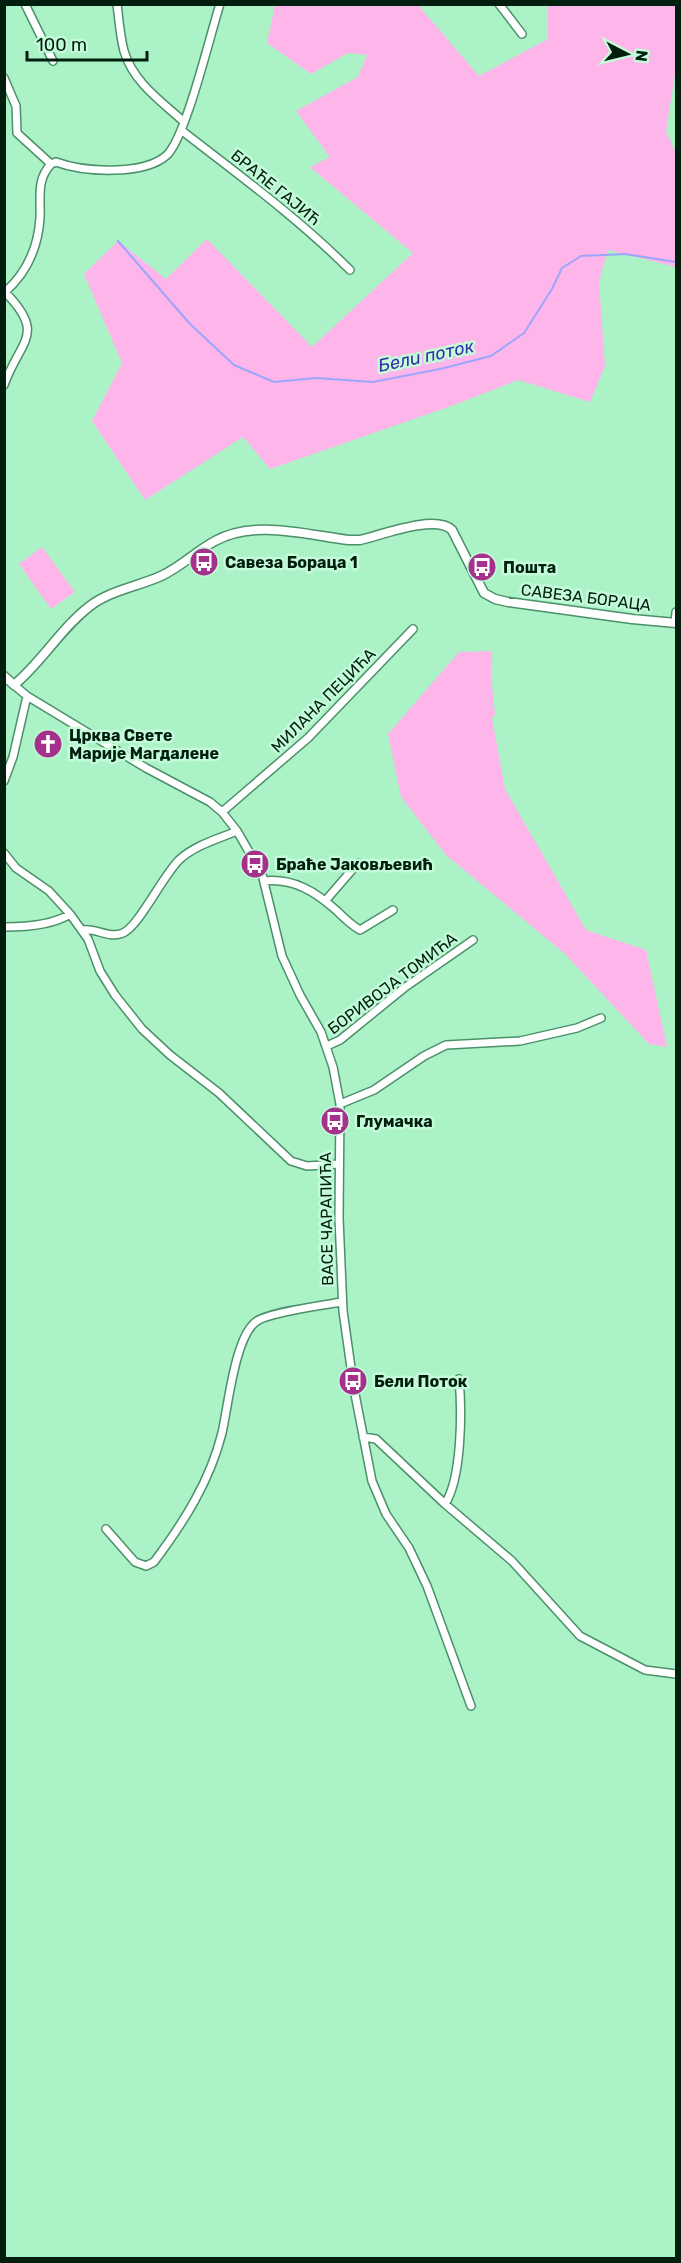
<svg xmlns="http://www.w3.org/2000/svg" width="681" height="2263" font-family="Rubik,sans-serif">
<rect width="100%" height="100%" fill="#abf2c7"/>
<path fill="#feb5e9" d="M275,5H418L479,76L548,39V5H676V68L666,131L676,154V267L608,250L599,281L605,366L590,402L518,380L454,405L270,469L243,437L145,500L92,421L122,363L84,274L118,241L166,279L207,239L312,347L413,253L310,167L330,157L296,111L358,77L367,55L348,53L311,74L267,43Z
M42,547L75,592L51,609L19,564Z
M492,651L491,676L495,715L492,718L505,789L586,930L646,950L667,1047L649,1044L564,953L446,855L401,797L388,734L459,652Z"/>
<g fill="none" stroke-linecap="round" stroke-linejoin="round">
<path stroke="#9aa5fd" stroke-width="2" d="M118,241L190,324L234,365L274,382L316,378L373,382L440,369L491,356L524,333L552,289L562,268L581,256L625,254L676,262"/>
<g stroke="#4b9069" stroke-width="10">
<path id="minor" d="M25,4L53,61
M117,4C119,20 120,36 124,51C133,82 161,101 184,122
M499,4L522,34
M4,78L16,106L17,133L51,164
M181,130C239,175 298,218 350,270
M4,293C27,273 38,248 40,218C41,198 36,180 51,164L56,162C83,172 144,176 167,155C186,137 210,35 220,4
M4,385C20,340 47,335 5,292
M675,623L676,612
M14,685L27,696L146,768L210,802L222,812L237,831L262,874L282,956L300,995L321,1032L333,1067L340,1104L339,1218L343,1311L354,1389L372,1481L386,1514L409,1548L427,1586L471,1706
M4,781L13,757L27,696
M222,812L308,738L413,629
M4,853L16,868L49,891L70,914L88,939L100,971L115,995L142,1029L170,1055L219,1093L291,1161L307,1166L339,1164
M264,881C294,878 316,892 337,911C344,918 351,925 360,930L393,910
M326,900L358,863
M4,927C25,927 53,925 70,914
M83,930C97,928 109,939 123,933C139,926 162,877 179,860C195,845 218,839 237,831
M327,1046L340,1040L404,988L473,940
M340,1104L374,1090L424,1056L446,1045L520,1041L577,1028L601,1018
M363,1437L376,1439L445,1504L512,1561L580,1636L645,1670L676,1674
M445,1504C462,1478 462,1410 459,1379
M106,1529L135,1562L146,1566L154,1562C184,1522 210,1481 222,1433C228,1407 235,1335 257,1321C271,1312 324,1305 342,1302"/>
</g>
<g stroke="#4b9069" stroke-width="11">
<path id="tertiary" d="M4,676L14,685C42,662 61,628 90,606C109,591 139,586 161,576C181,567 196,551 215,541C254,519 307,535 349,540H360C382,535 435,514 452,530L484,593L495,599L508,602L632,619L676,623"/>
</g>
<use href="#minor" stroke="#fff" stroke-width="7"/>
<use href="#tertiary" stroke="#fff" stroke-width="8"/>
</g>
<defs>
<g id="bus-disc" transform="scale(1.5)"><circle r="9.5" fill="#a4318c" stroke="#c4fcd9"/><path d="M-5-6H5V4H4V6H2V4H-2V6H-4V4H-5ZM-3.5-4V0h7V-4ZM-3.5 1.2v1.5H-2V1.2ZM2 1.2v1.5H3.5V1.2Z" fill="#fff"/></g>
<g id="church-disc" transform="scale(1.5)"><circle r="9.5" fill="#a4318c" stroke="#c4fcd9"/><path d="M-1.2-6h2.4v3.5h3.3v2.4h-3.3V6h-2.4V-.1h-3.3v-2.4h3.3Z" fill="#fff"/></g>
</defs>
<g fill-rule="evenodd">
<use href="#bus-disc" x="204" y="562"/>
<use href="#bus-disc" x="482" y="567"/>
<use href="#church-disc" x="48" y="744"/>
<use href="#bus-disc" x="255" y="864"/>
<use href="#bus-disc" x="335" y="1121"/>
<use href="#bus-disc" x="353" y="1381"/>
</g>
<g text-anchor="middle" stroke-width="5" stroke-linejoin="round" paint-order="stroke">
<g font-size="16" fill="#021e0f" stroke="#c4fcd9">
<text transform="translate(276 187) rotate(39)" y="6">БРАЋЕ ГАЈИЋ</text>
<text transform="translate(586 597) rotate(7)" y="6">САВЕЗА БОРАЦА</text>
<text transform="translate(323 700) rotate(-45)" y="6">МИЛАНА ПЕЦИЋА</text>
<text transform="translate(392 983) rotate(-37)" y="6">БОРИВОЈА ТОМИЋА</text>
<text transform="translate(326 1219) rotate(-91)" y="6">ВАСЕ ЧАРАПИЋА</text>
</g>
<g font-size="16" font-weight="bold" fill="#021e0f" stroke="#c4fcd9" text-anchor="start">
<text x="225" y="568">Савеза Бораца 1</text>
<text x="503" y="573">Пошта</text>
<text x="69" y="741">Црква Свете<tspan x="69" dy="18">Марије Магдалене</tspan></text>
<text x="276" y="870">Браће Јаковљевић</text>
<text x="356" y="1127">Глумачка</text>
<text x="374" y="1387">Бели Поток</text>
</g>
<g font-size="18" font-style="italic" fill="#372ca9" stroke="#c4fcd9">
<text transform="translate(426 356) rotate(-12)" y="6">Бели поток</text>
</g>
</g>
<rect width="681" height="2263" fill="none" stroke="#021e0f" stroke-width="12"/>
<g transform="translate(627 54) rotate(97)" stroke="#c4fcd9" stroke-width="4.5" paint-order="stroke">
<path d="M0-4.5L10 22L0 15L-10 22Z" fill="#021e0f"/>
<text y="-9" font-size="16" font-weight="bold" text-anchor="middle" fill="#021e0f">N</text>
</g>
<path d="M27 51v9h120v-9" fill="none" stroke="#021e0f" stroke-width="3"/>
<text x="36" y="51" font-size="18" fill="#021e0f" stroke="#c4fcd9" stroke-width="4.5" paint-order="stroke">100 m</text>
</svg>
